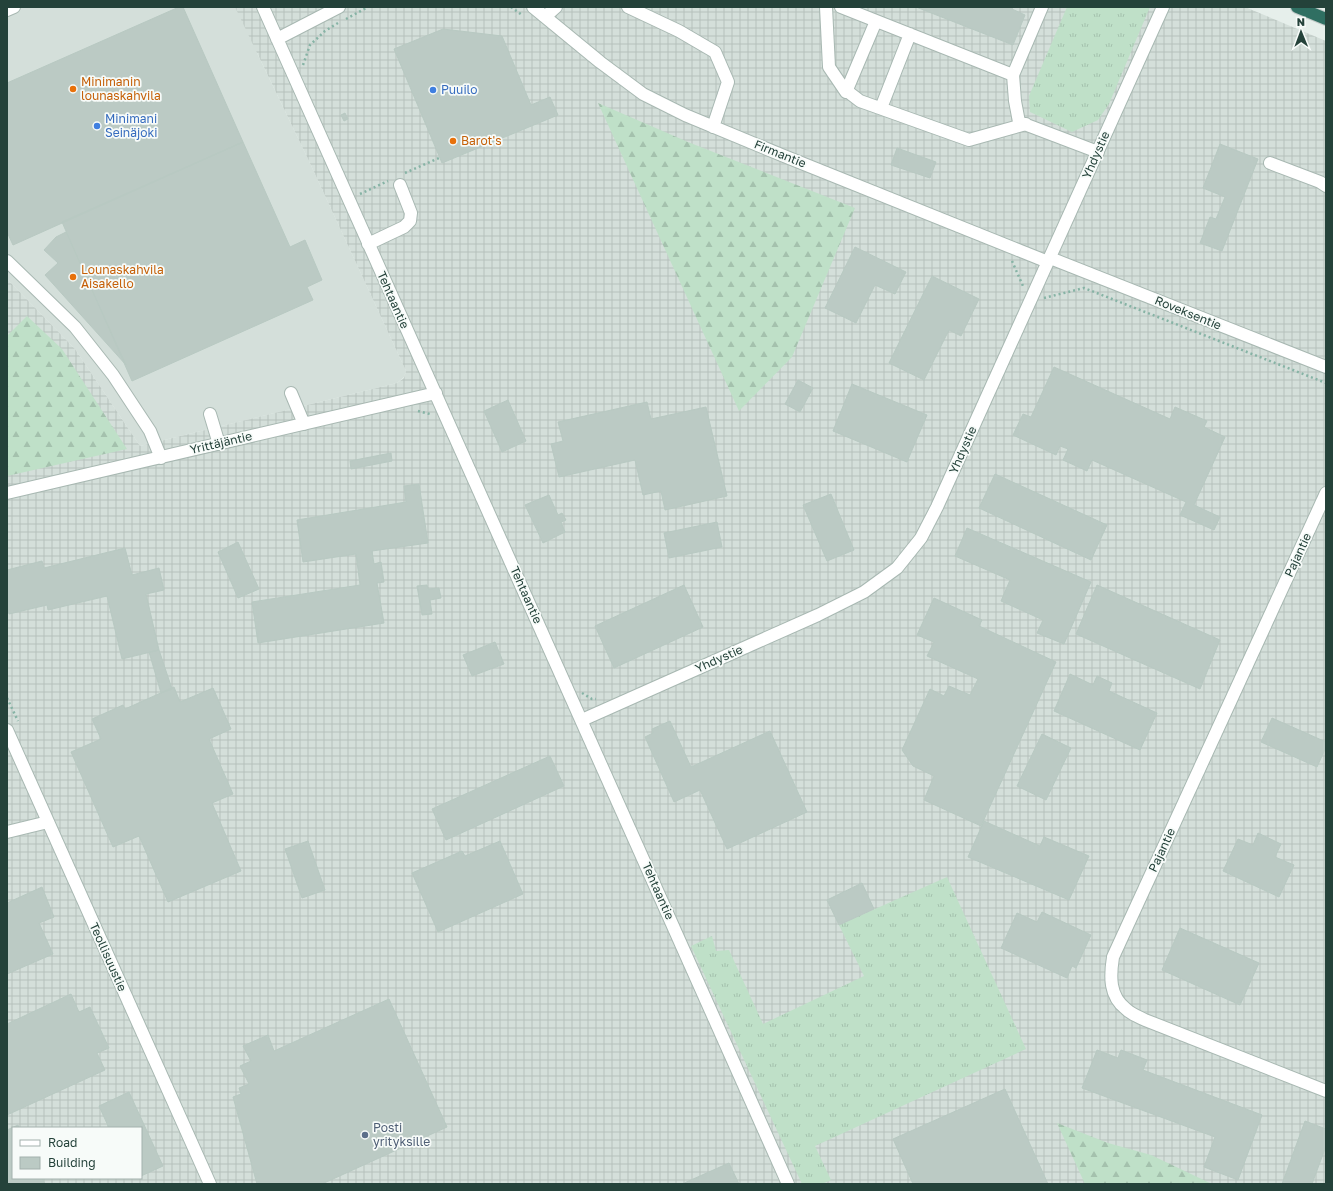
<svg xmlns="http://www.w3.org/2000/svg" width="1333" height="1191" font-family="'Golos Text',sans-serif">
<defs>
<pattern id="industrial-grid" width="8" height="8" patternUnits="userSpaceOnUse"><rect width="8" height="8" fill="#d4dfda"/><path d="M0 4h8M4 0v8" fill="none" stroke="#b6c1bc"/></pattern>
<pattern id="grass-tufts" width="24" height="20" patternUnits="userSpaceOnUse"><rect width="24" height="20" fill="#bfe0c8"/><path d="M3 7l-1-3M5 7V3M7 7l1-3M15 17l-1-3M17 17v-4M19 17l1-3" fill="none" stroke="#a4c1ad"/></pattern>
<pattern id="forest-firs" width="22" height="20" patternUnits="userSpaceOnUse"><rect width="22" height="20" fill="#bfe0c8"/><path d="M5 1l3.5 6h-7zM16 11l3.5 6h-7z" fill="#a4c1ad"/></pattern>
</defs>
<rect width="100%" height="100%" fill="#e6efeb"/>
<path fill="#d4dfda" d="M7,7H341L257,53L308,159L406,371L404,377L397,383L140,446L75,349L7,279Z"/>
<path fill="url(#industrial-grid)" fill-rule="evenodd" d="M235,7H1245L1326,41V1184H7V279L75,349L140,446L397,383L404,378L406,371L308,159ZM13,1128H141V1178H13Z"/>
<path fill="url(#grass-tufts)" d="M1067,7H1150L1109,104L1098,120L1072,132L1030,112L1029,96Z
M947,877L1026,1049L815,1146L831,1180L822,1184H802L691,946L712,936L716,951L729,950L763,1024L864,976L839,925Z"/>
<path fill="url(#forest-firs)" d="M598,103L688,142L855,208L792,357L739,411Z
M27,316L62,349L127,449L7,476V336Z
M1057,1123L1108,1143L1151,1155L1212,1184H1085Z"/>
<path fill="#bbcac4" stroke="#b8c9c2" d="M179,7H183L243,142L13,245L7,232V83Z
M916,7H1013L1012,9L1025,15L1013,45Z
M443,29L502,36L531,105L550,97L558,115L442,163L394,49Z
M345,113L348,119L344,121L341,115Z
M243,142L290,247L305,240L322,280L307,287L313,300L132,381L62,222Z
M1220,144L1258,159L1222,251L1200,243L1210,217L1216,219L1225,197L1203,188Z
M897,148L936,162L930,178L891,165Z
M66,232L126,365L45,275L58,263L44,250L56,237Z
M855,247L906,272L895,294L875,285L856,323L825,308Z
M932,276L979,299L961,336L949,330L924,380L889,363Z
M1054,367L1170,419L1175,407L1207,421L1204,427L1225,437L1194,505L1220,517L1214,530L1180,515L1186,502L1092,460L1087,471L1063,460L1068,449L1060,446L1056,455L1013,435L1023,414L1031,417Z
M798,380L813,388L800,412L785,404Z
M852,384L927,415L907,462L833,431Z
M508,400L526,441L502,452L484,411Z
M647,402L651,419L706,407L727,496L665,510L661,491L643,495L635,460L559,477L551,444L563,441L558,422Z
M391,453L392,461L351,469L350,461Z
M995,474L1107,525L1091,560L979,508Z
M419,484L428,543L372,551L374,564L381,562L384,582L377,583L384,623L258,643L252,602L360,585L356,554L303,562L297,520L406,502L404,486Z
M831,494L854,550L827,561L803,505Z
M549,495L558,515L562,513L566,520L561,522L565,532L543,543L525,505Z
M717,522L722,547L669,558L664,533Z
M967,528L1091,582L1064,644L1037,633L1043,620L1001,601L1010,580L955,556Z
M238,542L259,589L238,598L218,552Z
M125,548L132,575L159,568L164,590L146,594L159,650L122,659L107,596L48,610L47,605L9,614L7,607V570L42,561L44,568Z
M427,585L428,589L439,588L441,598L430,600L432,614L422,615L417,586Z
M684,585L703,627L614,668L595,626Z
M1097,585L1220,640L1200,689L1076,634Z
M934,598L982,620L979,626L1056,662L981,826L924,800L934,776L913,766L902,750L930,689L944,696L949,686L970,695L978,679L927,656L934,642L917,635Z
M495,642L504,664L472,676L463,655Z
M159,650L172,689L161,693L149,652Z
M1070,674L1093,685L1097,676L1112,683L1109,691L1157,713L1140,750L1054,711Z
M174,687L180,702L213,688L231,729L209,739L233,794L212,803L241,871L168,902L139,836L113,847L71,752L101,739L92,719L123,705L125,709Z
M1272,718L1326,742V747L1317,767L1261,742Z
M670,721L691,767L770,731L807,812L727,849L700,790L674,802L645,737L653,733L652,729Z
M1042,734L1071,748L1046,800L1017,786Z
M550,756L564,786L446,840L432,809Z
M984,821L1040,846L1044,837L1089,856L1069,900L968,857Z
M1258,833L1281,844L1275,857L1294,865L1279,897L1223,871L1238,839L1253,845Z
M308,841L325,890L302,898L285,849Z
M500,841L523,894L438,932L412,873L462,851L465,856Z
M862,883L874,909L839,925L827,900Z
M42,887L54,917L39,923L53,954L7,974V903Z
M1042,912L1091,935L1076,968L1072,966L1067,978L1001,948L1017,913L1037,922Z
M1180,928L1259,963L1240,1005L1162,970Z
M71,994L79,1012L90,1007L109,1048L97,1053L105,1070L7,1115V1024Z
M389,999L447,1127L322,1184H257L233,1097L241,1094L239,1088L249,1084L240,1066L251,1061L243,1046L268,1035L274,1051Z
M1097,1050L1118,1058L1121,1050L1147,1060L1143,1070L1262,1115L1238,1180L1204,1167L1215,1137L1082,1088Z
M1005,1089L1048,1184H913L893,1139Z
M129,1092L163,1166L141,1176V1128H109L99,1106Z
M1305,1121L1326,1129V1146L1312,1184H1282Z
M18,1125L19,1128H13V1178H42L45,1184H7V1130Z
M729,1163L739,1184H682Z"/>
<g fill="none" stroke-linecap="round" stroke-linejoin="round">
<g stroke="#a8b8b2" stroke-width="14">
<path id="minor" d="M263,7L788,1184
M533,7L600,62L643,94L685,115L784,156L1048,262
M628,7L679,31L715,52L728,82L713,127
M826,7L829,67L846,92L847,91L860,101L969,140L1026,124
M841,7L1013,75
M1042,7L1013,75L1015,101L1019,122L1098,152
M7,10L14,7
M546,16L556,7
M277,39L339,7
M846,92L876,21
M881,108L910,34
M1270,163L1320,182L1326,186
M368,244L404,227L410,221L411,213L400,185
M1050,258L1326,367
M7,261L75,327L113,375L150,431L161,458
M291,393L304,424
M210,414L219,444
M7,493L436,393
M1326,493L1113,957C1110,976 1109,996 1126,1009C1131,1014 1139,1017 1145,1020L1326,1091
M582,720L818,615L864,592L897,568L921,538L937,507L1163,7
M7,730L210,1184
M7,832L48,822"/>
</g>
<g stroke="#c2cac8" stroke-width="14">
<path id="highway" d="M1297,7L1326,19"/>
</g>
<path stroke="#86b3a5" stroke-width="2.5" stroke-dasharray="2 3" stroke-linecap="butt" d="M511,7L522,15
M346,19L368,7
M303,65L310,45L325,31L338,23
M405,173L439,158
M360,194L388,181
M1012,261L1023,286
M1044,298L1084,288L1326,383
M418,411L430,414
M582,693L592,699H596
M7,698L18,721"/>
<use href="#minor" stroke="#fff" stroke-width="12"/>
<use href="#highway" stroke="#2f6f62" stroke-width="12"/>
</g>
<g fill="#e8710a" stroke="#f7fbf9" stroke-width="1.5">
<circle cx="73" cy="89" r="4"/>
<circle cx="453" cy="141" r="4"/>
<circle cx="73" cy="277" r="4"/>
</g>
<g fill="#3f7fe0" stroke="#f7fbf9" stroke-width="1.5">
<circle cx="433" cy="90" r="4"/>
<circle cx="97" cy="126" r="4"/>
</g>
<circle fill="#5c6f8a" stroke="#f7fbf9" stroke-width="1.5" cx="365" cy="1135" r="4"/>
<g text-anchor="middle" stroke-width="3.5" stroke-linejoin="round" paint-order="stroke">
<g font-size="12" fill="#c56008" stroke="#f7fbf9" text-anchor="start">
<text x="81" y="86">Minimanin<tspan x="81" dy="14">lounaskahvila</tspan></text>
<text x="461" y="145">Barot's</text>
<text x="81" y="274">Lounaskahvila<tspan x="81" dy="14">Aisakello</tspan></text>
</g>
<g font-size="12" fill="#366cbe" stroke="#f7fbf9" text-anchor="start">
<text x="441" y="94">Puuilo</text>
<text x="105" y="123">Minimani<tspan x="105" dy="14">Seinäjoki</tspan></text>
</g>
<g font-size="12" fill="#24423a" stroke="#f7fbf9">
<text transform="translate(780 154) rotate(22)" y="4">Firmantie</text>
<text transform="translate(1096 155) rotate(-66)" y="4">Yhdystie</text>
<text transform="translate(393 300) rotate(66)" y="4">Tehtaantie</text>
<text transform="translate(1188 313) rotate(22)" y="4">Roveksentie</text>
<text transform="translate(221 443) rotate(-13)" y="4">Yrittäjäntie</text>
<text transform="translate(963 450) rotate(-66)" y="4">Yhdystie</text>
<text transform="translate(1298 555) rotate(-65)" y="4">Pajantie</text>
<text transform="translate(526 595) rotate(66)" y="4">Tehtaantie</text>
<text transform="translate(719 659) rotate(-24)" y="4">Yhdystie</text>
<text transform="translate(1162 850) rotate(-65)" y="4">Pajantie</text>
<text transform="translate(658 891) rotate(66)" y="4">Tehtaantie</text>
<text transform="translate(108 957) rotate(66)" y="4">Teollisuustie</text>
</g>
<g font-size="12" fill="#4e5e75" stroke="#f7fbf9" text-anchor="start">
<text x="373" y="1132">Posti<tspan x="373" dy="14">yrityksille</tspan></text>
</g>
</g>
<rect width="1333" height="1191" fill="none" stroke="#24423a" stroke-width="16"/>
<rect x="12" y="1127" width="130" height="52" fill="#f7fbf9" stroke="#a3b1ad"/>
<rect x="20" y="1140" width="20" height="6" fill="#ffffff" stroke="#a3b1ad"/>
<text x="48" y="1147" font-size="12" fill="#24423a">Road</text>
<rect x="20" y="1157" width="20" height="12" fill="#bbcac4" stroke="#a3b1ad"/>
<text x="48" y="1167" font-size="12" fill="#24423a">Building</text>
<g transform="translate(1301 32) rotate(359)" stroke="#f7fbf9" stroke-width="3" paint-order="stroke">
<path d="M0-3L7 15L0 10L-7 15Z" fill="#24423a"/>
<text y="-6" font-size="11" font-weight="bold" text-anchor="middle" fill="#24423a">N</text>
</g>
</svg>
